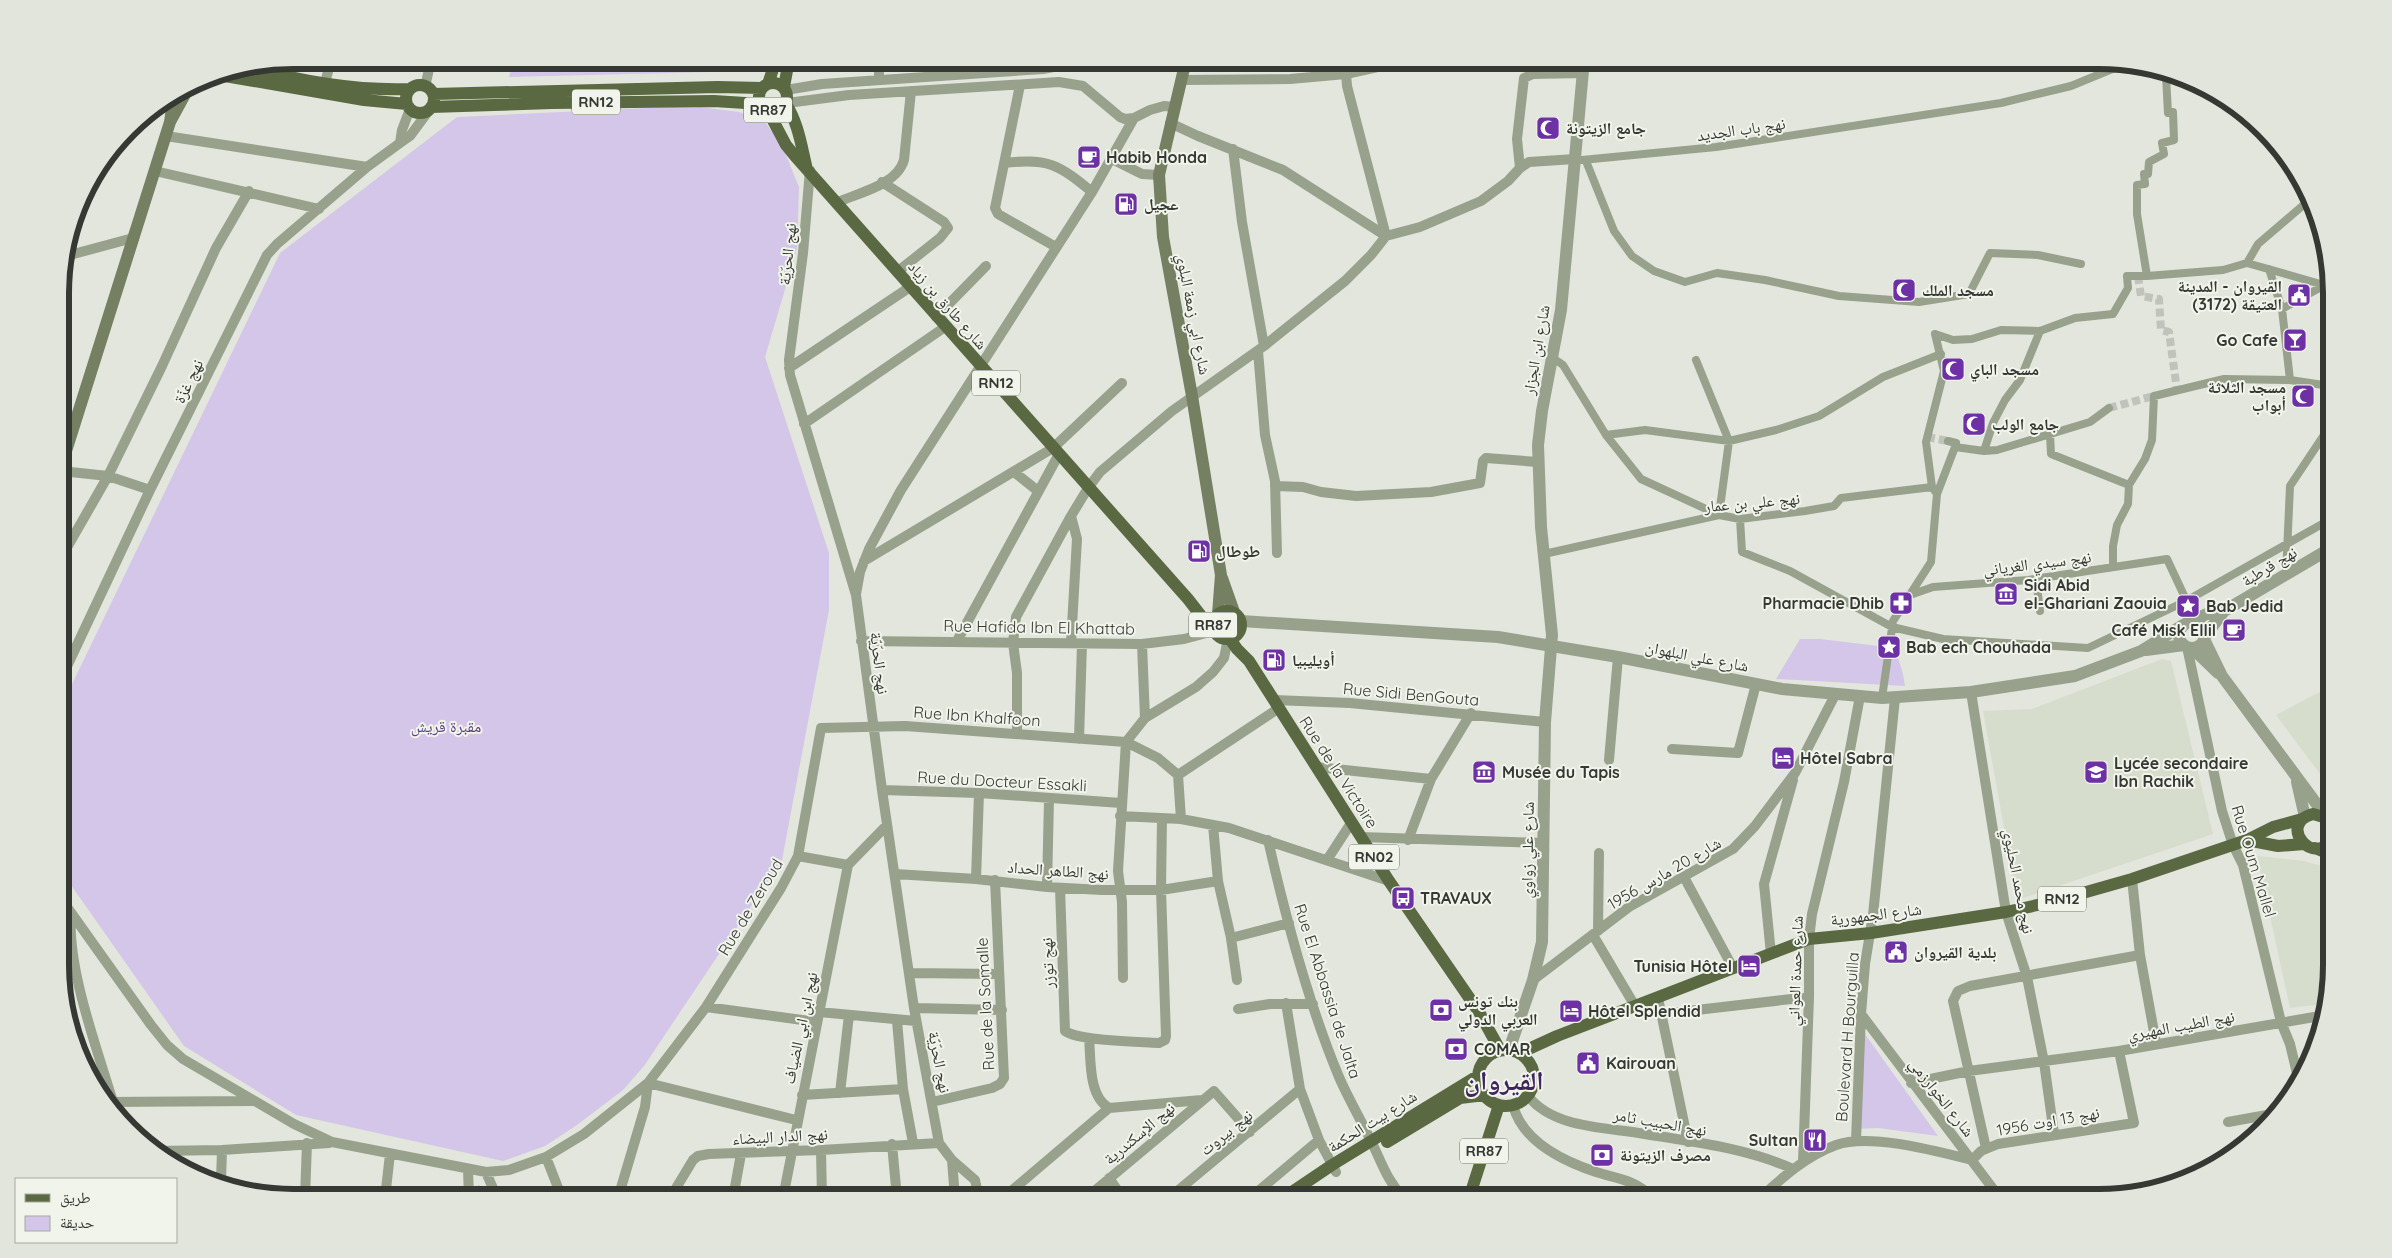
<svg xmlns="http://www.w3.org/2000/svg" width="2392" height="1258" font-family="Quicksand,'Noto Naskh Arabic',sans-serif">
<rect width="100%" height="100%" fill="#e2e6dd"/>
<path fill="#d6ddcd" d="M2162,659L2171,661L2213,834L2017,900L1983,711L2032,709Z
M2331,686L2332,790L2276,715Z
M2257,856L2304,861L2332,869V965L2323,1004L2290,1008Z"/>
<path fill="#d4c6e9" d="M514,60H758L751,71L509,77Z
M692,106L739,112L765,122L782,145L799,187L797,249L765,357L829,553V610L782,860L644,1066L623,1090L577,1125L545,1146L503,1161L296,1115L184,1046L66,878L62,835L61,707L280,253L457,117Z
M1800,639H1820L1895,648L1903,674L1905,686L1776,679Z
M1862,1030L1938,1136L1878,1128L1853,1129Z"/>
<g fill="none" stroke-linecap="round" stroke-linejoin="round">
<path stroke="#a591c1" stroke-width="3" d="M479,1187V1198"/>
<path stroke="#c0c3bb" stroke-width="8" stroke-dasharray="8 4" stroke-linecap="butt" d="M2138,276L2141,296L2159,299L2161,330L2169,332L2177,390
M2109,408L2154,396
M1927,437L1948,441"/>
<path stroke="#98a18c" stroke-width="8" d="M1582,160L1716,147L2001,103L2071,86L2122,65
M1586,161L1614,231L1632,256L1654,271L1685,282L1717,273L1765,280L1839,296L1919,302L1969,294L1990,253L2038,255L2081,264
M2247,263L2258,244L2307,202
M2269,269L2282,309L2290,380
M2147,276L2223,270L2247,263L2324,285
M2282,309L2330,282
M1935,334L1953,340L1972,339L2001,330L2040,331L2075,318L2113,314L2128,288L2127,276H2147L2137,214V185L2145,184L2144,174H2148L2149,162L2164,154L2162,143L2174,140L2173,112L2168,113L2166,76
M1553,358L1563,365L1606,435L1641,479L1719,515L1729,441L1696,360
M2050,434L2051,454L2129,485L2128,504L2117,525L2113,546V567
M1606,435L1645,430L1729,441L1776,430L1819,416L1883,377L1941,354
M1948,441L1956,443L1955,447
M1984,451L1993,423L2005,400L2020,380L2040,331
M2129,485L2145,459L2152,440L2154,396L2224,379L2290,380L2330,386
M1937,494L1955,447L1984,451L1997,450L2090,422L2109,408
M1740,519L1742,552L1790,571L1892,627L1943,639L2088,648L2186,601L2331,519
M1544,554L1719,515L1740,519L1805,511L1834,506L1841,498L1932,487
M2286,575L2290,486L2330,426
M2036,579L2040,611
M1910,595L1933,587L2028,580L2167,559L2195,619
M1882,698L1893,621L1931,562L1937,494L1932,487L1926,442L1944,371L1935,334"/>
<path stroke="#98a18c" stroke-width="10" d="M879,60V80
M1345,60L1347,86L1386,236
M1182,80L1290,79L1346,74L1409,60
M325,83L331,60
M1020,85L995,208L998,214L1056,247
M425,87L431,60
M786,90L822,84L1043,69L1064,65L1073,60
M787,103L849,95L1059,82L1083,86L1120,117L1125,119L1134,118
M410,109L402,130L400,143L410,136L430,109
M1170,123L1198,136L1283,170L1386,236
M166,136L367,167
M1233,149L1242,222L1264,346
M1112,159L1142,174L1159,175
M1004,163C1048,158 1058,164 1092,192
M1520,168L1517,139L1524,78L1533,74L1583,73
M810,170L803,253L789,360L790,375L856,595L882,790L914,1008L939,1143L952,1160L975,1180L979,1198
M155,171L319,209
M882,182L944,222L948,228L940,238L897,272
M838,202C858,193 897,185 904,160L911,91
M66,256L133,238
M936,317L986,266
M1258,351L1265,435L1275,481L1277,553
M789,368L910,287
M804,424L945,327
M61,471L108,476L162,366L216,248L249,191
M1014,472L1038,491
M1275,486L1303,487L1321,492L1356,496L1431,492L1480,483L1483,461L1486,458L1538,462
M1071,516L1077,539L1071,643
M61,558L108,476L150,490
M864,561L1053,448L1122,383
M856,594L860,572L869,549L901,490L1092,192L1134,118L1150,110L1164,106L1175,107
M861,641L1142,644L1184,639L1214,631
M957,641L1059,454
M1142,644L1145,718
M2187,647L2222,811L2233,845L2243,865L2281,1022L2290,1044L2299,1082
M61,679L150,490L267,255L277,244L367,167L400,143
M1971,692L2006,912L2027,977L2044,1062L2054,1134
M1274,700L1350,703L1545,722
M1017,734V673L1013,643L1016,617L1071,516L1088,488L1100,472L1172,411L1264,346L1345,281L1371,255L1386,236L1420,227L1481,201L1508,181L1520,168L1529,162L1575,159
M1079,739L1082,644
M1672,749L1738,753L1756,684
M1609,760L1618,657
M1316,767L1431,779
M882,790L979,793L1121,803
M1120,816L1181,819L1229,828L1389,881
M1181,819L1178,775L1279,708
M1213,825L1218,881L1231,938L1237,980
M1361,837L1543,843
M1268,840C1286,919 1308,1003 1339,1077C1348,1098 1360,1118 1370,1139C1381,1160 1386,1180 1404,1198
M1408,840L1431,779L1471,713
M798,856L848,865L887,825
M1327,860L1351,823
M895,874L976,879L1047,887L1102,890H1161L1218,881
M1684,877L1733,968
M976,879L979,793
M2132,879L2140,955L2156,1043
M1047,887L1049,799
M1060,888L1065,1031C1078,1041 1140,1042 1159,1043L1165,1040L1166,1036L1161,890L1162,818
M62,900L151,1025L167,1045L183,1059L294,1124L332,1142L486,1172L509,1170L546,1157L584,1134L648,1083L706,1007L781,888L798,856L821,728L905,726L1126,742L1158,758L1178,775
M71,914C67,969 97,1048 113,1102
M1598,931L1599,853
M1593,935L1635,1006
M1231,938L1289,923
M1771,954L1764,884L1793,780
M909,973L999,974
M62,975H76
M1123,978L1122,902L1118,871L1126,742L1145,718L1196,687L1213,672L1224,658L1228,639
M1533,980L1629,907L1733,849L1755,826L1795,773L1835,695
M1658,998L1688,1142
M1286,1003L1300,1089L1319,1140L1336,1172
M706,1007L817,1022
M914,1008L1002,1010
M1238,1009L1270,1004H1313
M819,1012L916,1021
M1662,1014L1809,997
M1861,1014L2000,1198
M897,1021L903,1089L913,1143
M1089,1038C1091,1059 1088,1096 1109,1108L1202,1100
M648,1083L796,1120
M1911,1083L1969,1071L2119,1051
M840,1093L849,1015
M802,1095L903,1089
M1528,1096C1554,1129 1607,1127 1645,1134C1694,1142 1747,1148 1793,1169
M107,1102L253,1101
M932,1102L992,1088L1000,1084L1004,1078L995,880
M1513,1105C1522,1141 1563,1161 1596,1172C1608,1176 1621,1178 1632,1183C1641,1187 1648,1193 1655,1198
M2228,1122L2278,1113
M1856,1141L1861,1014L1865,964L1873,915L1895,698
M892,1144L897,1198
M1986,1148L1953,1001L1958,991L1970,986L2140,955
M821,1150L822,1198
M155,1151L222,1150L329,1143
M546,1157L562,1198
M952,1160L955,1198
M1972,1160L1981,1151L1998,1144L2134,1123L2119,1051L2320,1016
M1803,1162L1809,997V939L1812,914L1844,782L1860,696
M468,1169L469,1198
M486,1172L497,1198
M1109,1178L1123,1198
M221,1181L222,1150
M1772,1187L1780,1198
M305,1198L307,1143
M385,1198L390,1154
M618,1198L645,1107L648,1083
M670,1198L693,1160L698,1156L709,1154L821,1150L939,1143
M733,1198L741,1154
M783,1198L848,865
M1003,1198L1109,1108
M1086,1198L1214,1091L1250,1132
M1169,1198L1300,1089
M1250,1198L1319,1140
M1760,1198C1783,1177 1806,1156 1836,1145C1870,1133 1936,1151 1972,1160"/>
<path stroke="#98a18c" stroke-width="12" d="M1241,621L1498,637L1618,657L1782,689L1882,698L1971,692L2075,676L2141,651L2183,625
M2188,622L2207,614L2224,611L2331,548
M2179 635a13 13 0 1 1 26 0a13 13 0 1 1-26 0Z
M2205,636L2224,611
M2204,639L2222,676L2327,818
M2192,648L2218,673
M2146,650L2184,645
M2297,782L2305,817
M1509,1050L1533,980L1542,942L1545,722L1552,635L1541,527L1538,445L1542,411L1561,310L1584,60"/>
<path stroke="#748061" stroke-width="12" d="M1186,60L1159,175L1163,237L1192,396L1221,575L1218,614
M174,96L170,122L189,87
M61,467L170,122
M1222,578L1234,612"/>
<path stroke="#5a6942" stroke-width="12" d="M252,68C304,82 357,91 410,89
M219,75L364,100L407,104
M759 97a14 14 0 1 1 28 0a14 14 0 1 1-28 0Z
M768,84L776,60
M406 99a14 14 0 1 1 28 0a14 14 0 1 1-28 0Z
M784,87L789,60
M433,94L718,87L762,88
M786,104C798,123 801,144 806,165
M431,107L552,103L714,101L761,104
M768,111L786,145L795,156L1188,599L1202,617L1213,624
M1213 625a14 14 0 1 1 28 0a14 14 0 1 1-28 0Z
M1230,639L1237,649L1249,661L1389,881L1479,1012L1500,1050
M2332,827L2327,818L2313,814C2275,824 2317,871 2332,836
M2247,840L2278,846L2304,844
M2315,848L2332,855
M1478 1078a28 28 0 1 1 56 0a28 28 0 1 1-56 0Z
M1520,1053L1557,1036L1809,939L1871,933L2006,912L2051,902L2132,879L2247,840L2273,827L2302,819
M1387,1142L1460,1098L1485,1095
M1283,1198L1332,1165L1479,1075
M1469,1198L1499,1105"/>
</g>
<defs>
<g id="mosque-square" transform="scale(1.25)"><rect x="-9" y="-9" width="18" height="18" rx="4" fill="#6d30a5" stroke="#f0f4ea"/><path d="M3.5-4.9A6 6 0 1 0 3.5 4.9A5 5 0 1 1 3.5-4.9Z" fill="#fff"/></g>
<g id="cafe-square" transform="scale(1.25)"><rect x="-9" y="-9" width="18" height="18" rx="4" fill="#6d30a5" stroke="#f0f4ea"/><path d="M-5.5-4.5H6V0H3Q3 3.5 0 3.5H-2.5Q-5.5 3.5-5.5 0ZM3-3.2v2h1.7v-2ZM-6 4.5H4V6H-6Z" fill="#fff"/></g>
<g id="fuel-square" transform="scale(1.25)"><rect x="-9" y="-9" width="18" height="18" rx="4" fill="#6d30a5" stroke="#f0f4ea"/><path d="M-5.5-6h7V0h2V4h1.3V-2.5L3-4.5l.8-.8L6-3V5H2.5V1h-1V6h-7ZM-4.2-4.7v3.2H.2V-4.7Z" fill="#fff"/></g>
<g id="civic-square" transform="scale(1.25)"><rect x="-9" y="-9" width="18" height="18" rx="4" fill="#6d30a5" stroke="#f0f4ea"/><path d="M-.6-6.5H3V-4.5H.6V-3L4-1V1h2V6H-6V1h2V-1L-.6-3ZM-1.2 2.5V6h2.4V2.5Z" fill="#fff"/></g>
<g id="bar-square" transform="scale(1.25)"><rect x="-9" y="-9" width="18" height="18" rx="4" fill="#6d30a5" stroke="#f0f4ea"/><path d="M-6-5H6L.8 .8V4.5H3.5V6h-7V4.5H-.8V.8Z" fill="#fff"/></g>
<g id="museum-square" transform="scale(1.25)"><rect x="-9" y="-9" width="18" height="18" rx="4" fill="#6d30a5" stroke="#f0f4ea"/><path d="M0-6L6-3V-2H-6V-3ZM-5-1h2V3h-2ZM-1-1h2V3h-2ZM3-1h2V3H3ZM-6 4H6V6H-6Z" fill="#fff"/></g>
<g id="pharmacy-square" transform="scale(1.25)"><rect x="-9" y="-9" width="18" height="18" rx="4" fill="#6d30a5" stroke="#f0f4ea"/><path d="M-2-6h4v4h4v4h-4v4h-4v-4h-4v-4h4Z" fill="#fff"/></g>
<g id="sight-square" transform="scale(1.25)"><rect x="-9" y="-9" width="18" height="18" rx="4" fill="#6d30a5" stroke="#f0f4ea"/><path d="M0-6L1.8-2.2L6-1.7L2.9 1.2L3.7 5.4L0 3.3L-3.7 5.4L-2.9 1.2L-6-1.7L-1.8-2.2Z" fill="#fff"/></g>
<g id="hotel-square" transform="scale(1.25)"><rect x="-9" y="-9" width="18" height="18" rx="4" fill="#6d30a5" stroke="#f0f4ea"/><path d="M-6-4.5h1.5V1H6V5H4.5V3h-9V5H-6ZM-4 0a1.8 1.8 0 1 1 3.6 0ZM.5 0V-2.5h3Q6-2.5 6 0Z" fill="#fff"/></g>
<g id="school-square" transform="scale(1.25)"><rect x="-9" y="-9" width="18" height="18" rx="4" fill="#6d30a5" stroke="#f0f4ea"/><path d="M0-5L7-2L0 1L-7-2ZM-4 1L0 2.5L4 1V4Q0 6-4 4Z" fill="#fff"/></g>
<g id="bus-square" transform="scale(1.25)"><rect x="-9" y="-9" width="18" height="18" rx="4" fill="#6d30a5" stroke="#f0f4ea"/><path d="M-5-6H5V4H4V6H2V4H-2V6H-4V4H-5ZM-3.5-4V0h7V-4ZM-3.5 1.2v1.5H-2V1.2ZM2 1.2v1.5H3.5V1.2Z" fill="#fff"/></g>
<g id="bank-square" transform="scale(1.25)"><rect x="-9" y="-9" width="18" height="18" rx="4" fill="#6d30a5" stroke="#f0f4ea"/><path d="M-6-4H6V4H-6ZM0-2.3a2.3 2.3 0 1 0 0 4.6a2.3 2.3 0 1 0 0-4.6Z" fill="#fff"/></g>
<g id="restaurant-square" transform="scale(1.25)"><rect x="-9" y="-9" width="18" height="18" rx="4" fill="#6d30a5" stroke="#f0f4ea"/><path d="M-5-6h1v4h1v-4h1v4h1v-4h1v5L-1.5 .5V6h-2V.5L-5-1ZM5-6V6H3V1.5H1.5Q1.5-4 5-6Z" fill="#fff"/></g>
</defs>
<g fill-rule="evenodd">
<use href="#mosque-square" x="1548" y="128"/>
<use href="#cafe-square" x="1089" y="157"/>
<use href="#fuel-square" x="1126" y="204"/>
<use href="#mosque-square" x="1904" y="290"/>
<use href="#civic-square" x="2299" y="295"/>
<use href="#bar-square" x="2295" y="340"/>
<use href="#mosque-square" x="1953" y="369"/>
<use href="#mosque-square" x="2303" y="396"/>
<use href="#mosque-square" x="1974" y="424"/>
<use href="#fuel-square" x="1199" y="551"/>
<use href="#museum-square" x="2006" y="594"/>
<use href="#pharmacy-square" x="1901" y="603"/>
<use href="#sight-square" x="2188" y="606"/>
<use href="#cafe-square" x="2234" y="630"/>
<use href="#sight-square" x="1889" y="647"/>
<use href="#fuel-square" x="1274" y="660"/>
<use href="#hotel-square" x="1783" y="758"/>
<use href="#museum-square" x="1484" y="772"/>
<use href="#school-square" x="2096" y="772"/>
<use href="#bus-square" x="1403" y="898"/>
<use href="#civic-square" x="1896" y="952"/>
<use href="#hotel-square" x="1749" y="966"/>
<use href="#bank-square" x="1441" y="1010"/>
<use href="#hotel-square" x="1571" y="1011"/>
<use href="#bank-square" x="1456" y="1049"/>
<use href="#civic-square" x="1588" y="1063"/>
<use href="#restaurant-square" x="1815" y="1140"/>
<use href="#bank-square" x="1602" y="1155"/>
</g>
<g text-anchor="middle" stroke-width="4" stroke-linejoin="round" paint-order="stroke">
<g fill="#f0f4ea" stroke="#6e706b" stroke-width="1">
<rect x="572" y="89.5" width="48" height="25" rx="4"/>
<rect x="744" y="97.5" width="48" height="25" rx="4"/>
<rect x="972" y="370.5" width="48" height="25" rx="4"/>
<rect x="1189" y="612.5" width="48" height="25" rx="4"/>
<rect x="1349" y="844.5" width="50" height="25" rx="4"/>
<rect x="2038" y="886.5" width="48" height="25" rx="4"/>
<rect x="1460" y="1138.5" width="48" height="25" rx="4"/>
</g>
<g font-size="15" font-weight="bold" fill="#363834">
<text x="596" y="107">RN12</text>
<text x="768" y="115">RR87</text>
<text x="996" y="388">RN12</text>
<text x="1213" y="630">RR87</text>
<text x="1374" y="862">RN02</text>
<text x="2062" y="904">RN12</text>
<text x="1484" y="1156">RR87</text>
</g>
<g font-size="16" font-weight="bold" fill="#363834" stroke="#f0f4ea" text-anchor="start">
<text x="1566" y="134">جامع الزيتونة</text>
<text x="1106" y="163">Habib Honda</text>
<text x="1144" y="210">عجيل</text>
<text x="2282" y="292" text-anchor="end">القيروان - المدينة<tspan x="2282" dy="18">العتيقة (3172)</tspan></text>
<text x="1922" y="296">مسجد الملك</text>
<text x="2278" y="346" text-anchor="end">Go Cafe</text>
<text x="1970" y="375">مسجد الباي</text>
<text x="2286" y="393" text-anchor="end">مسجد الثلاثة<tspan x="2286" dy="18">أبواب</tspan></text>
<text x="1992" y="430">جامع الولب</text>
<text x="1216" y="557">طوطال</text>
<text x="2024" y="591">Sidi Abid<tspan x="2024" dy="18">el-Ghariani Zaouia</tspan></text>
<text x="1884" y="609" text-anchor="end">Pharmacie Dhib</text>
<text x="2206" y="612">Bab Jedid</text>
<text x="2216" y="636" text-anchor="end">Café Misk Ellil</text>
<text x="1906" y="653">Bab ech Chouhada</text>
<text x="1292" y="666">أويليبيا</text>
<text x="1800" y="764">Hôtel Sabra</text>
<text x="2114" y="769">Lycée secondaire<tspan x="2114" dy="18">Ibn Rachik</tspan></text>
<text x="1502" y="778">Musée du Tapis</text>
<text x="1420" y="904">TRAVAUX</text>
<text x="1914" y="958">بلدية القيروان</text>
<text x="1732" y="972" text-anchor="end">Tunisia Hôtel</text>
<text x="1458" y="1007">بنك تونس<tspan x="1458" dy="18">العربي الدولي</tspan></text>
<text x="1588" y="1017">Hôtel Splendid</text>
<text x="1474" y="1055">COMAR</text>
<text x="1606" y="1069">Kairouan</text>
<text x="1798" y="1146" text-anchor="end">Sultan</text>
<text x="1620" y="1161">مصرف الزيتونة</text>
</g>
<g font-size="16" fill="#363834" stroke="#f0f4ea">
<text transform="translate(1741 129) rotate(-8)" y="6">نهج باب الجديد</text>
<text transform="translate(787 254) rotate(-84)" y="6">نهج الحرّيّة</text>
<text transform="translate(948 305) rotate(49)" y="6">شارع طارق بن زياد</text>
<text transform="translate(1194 314) rotate(79)" y="6">شارع ابي زمعة البلوي</text>
<text transform="translate(1536 350) rotate(-80)" y="6">شارع ابن الجزار</text>
<text transform="translate(188 381) rotate(-64)" y="6">نهج غزّة</text>
<text transform="translate(1752 502) rotate(-5)" y="6">نهج علي بن عمار</text>
<text transform="translate(2037 563) rotate(-7)" y="6">نهج سيدي الغرياني</text>
<text transform="translate(2269 566) rotate(-31)" y="6">نهج قرطبة</text>
<text transform="translate(1039 627) rotate(1)" y="6">Rue Hafida Ibn El Khattab</text>
<text transform="translate(1697 656) rotate(11)" y="6">شارع علي البلهوان</text>
<text transform="translate(880 663) rotate(83)" y="6">نهج الحرّيّة</text>
<text transform="translate(1411 694) rotate(5)" y="6">Rue Sidi BenGouta</text>
<text transform="translate(977 716) rotate(4)" y="6">Rue Ibn Khalfoon</text>
<text transform="translate(1339 772) rotate(57)" y="6">Rue de la Victoire</text>
<text transform="translate(1002 781) rotate(3)" y="6">Rue du Docteur Essakli</text>
<text transform="translate(1527 850) rotate(-89)" y="6">شارع علي زواوي</text>
<text transform="translate(2254 861) rotate(73)" y="6">Rue Oum Mallel</text>
<text transform="translate(1058 870) rotate(4)" y="6">نهج الطاهر الحداد</text>
<text transform="translate(1664 873) rotate(-30)" y="6">شارع 20 مارس 1956</text>
<text transform="translate(2019 881) rotate(79)" y="6">نهج محمد الحليوي</text>
<text transform="translate(750 907) rotate(-59)" y="6">Rue de Zeroud</text>
<text transform="translate(1876 914) rotate(-7)" y="6">شارع الجمهورية</text>
<text transform="translate(1047 963) rotate(-92)" y="6">نهج توزر</text>
<text transform="translate(1795 971) rotate(-88)" y="6">شارع حمدة العواني</text>
<text transform="translate(1328 991) rotate(72)" y="6">Rue El Abbassia de Jalta</text>
<text transform="translate(985 1004) rotate(-93)" y="6">Rue de la Somalle</text>
<text transform="translate(2181 1025) rotate(-10)" y="6">نهج الطيب المهيري</text>
<text transform="translate(800 1028) rotate(-78)" y="6">نهج ابن ابي الضياف</text>
<text transform="translate(1847 1037) rotate(-86)" y="6">Boulevard H Bourguilla</text>
<text transform="translate(940 1062) rotate(79)" y="6">نهج الحرّيّة</text>
<text transform="translate(1942 1097) rotate(52)" y="6">شارع الخوارزمي</text>
<text transform="translate(1372 1121) rotate(-32)" y="6">شارع بيت الحكمة</text>
<text transform="translate(2048 1121) rotate(-10)" y="6">نهج 13 اوت 1956</text>
<text transform="translate(1660 1122) rotate(10)" y="6">نهج الحبيب ثامر</text>
<text transform="translate(1226 1132) rotate(-39)" y="6">نهج بيروت</text>
<text transform="translate(1139 1133) rotate(-40)" y="6">نهج الإسكندرية</text>
<text transform="translate(780 1136) rotate(-3)" y="6">نهج الدار البيضاء</text>
</g>
<g font-size="16" fill="#5e427f" stroke="#f0f4ea">
<text x="446" y="732">مقبرة قريش</text>
</g>
<g font-size="26" font-weight="bold" fill="#40245e" stroke="#f0f4ea">
<text x="1504" y="1090">القيروان</text>
</g>
</g>
<path d="M0 0H2392V1258H0ZM293 69H2099A224 224 0 0 1 2323 293V965A224 224 0 0 1 2099 1189H293A224 224 0 0 1 69 965V293A224 224 0 0 1 293 69Z" fill="#e1e5db" fill-rule="evenodd"/>
<path fill="none" stroke="#363834" stroke-width="6" d="M293 69H2099A224 224 0 0 1 2323 293V965A224 224 0 0 1 2099 1189H293A224 224 0 0 1 69 965V293A224 224 0 0 1 293 69Z"/>
<rect x="15" y="1178" width="162" height="65" fill="#f0f4ea" stroke="#a6a9a1"/>
<rect x="25" y="1194" width="25" height="8" fill="#5a6942" stroke="#a6a9a1"/>
<text x="60" y="1203" font-size="15" fill="#363834">طريق</text>
<rect x="25" y="1216" width="25" height="15" fill="#d4c6e9" stroke="#a6a9a1"/>
<text x="60" y="1228" font-size="15" fill="#363834">حديقة</text>
</svg>
